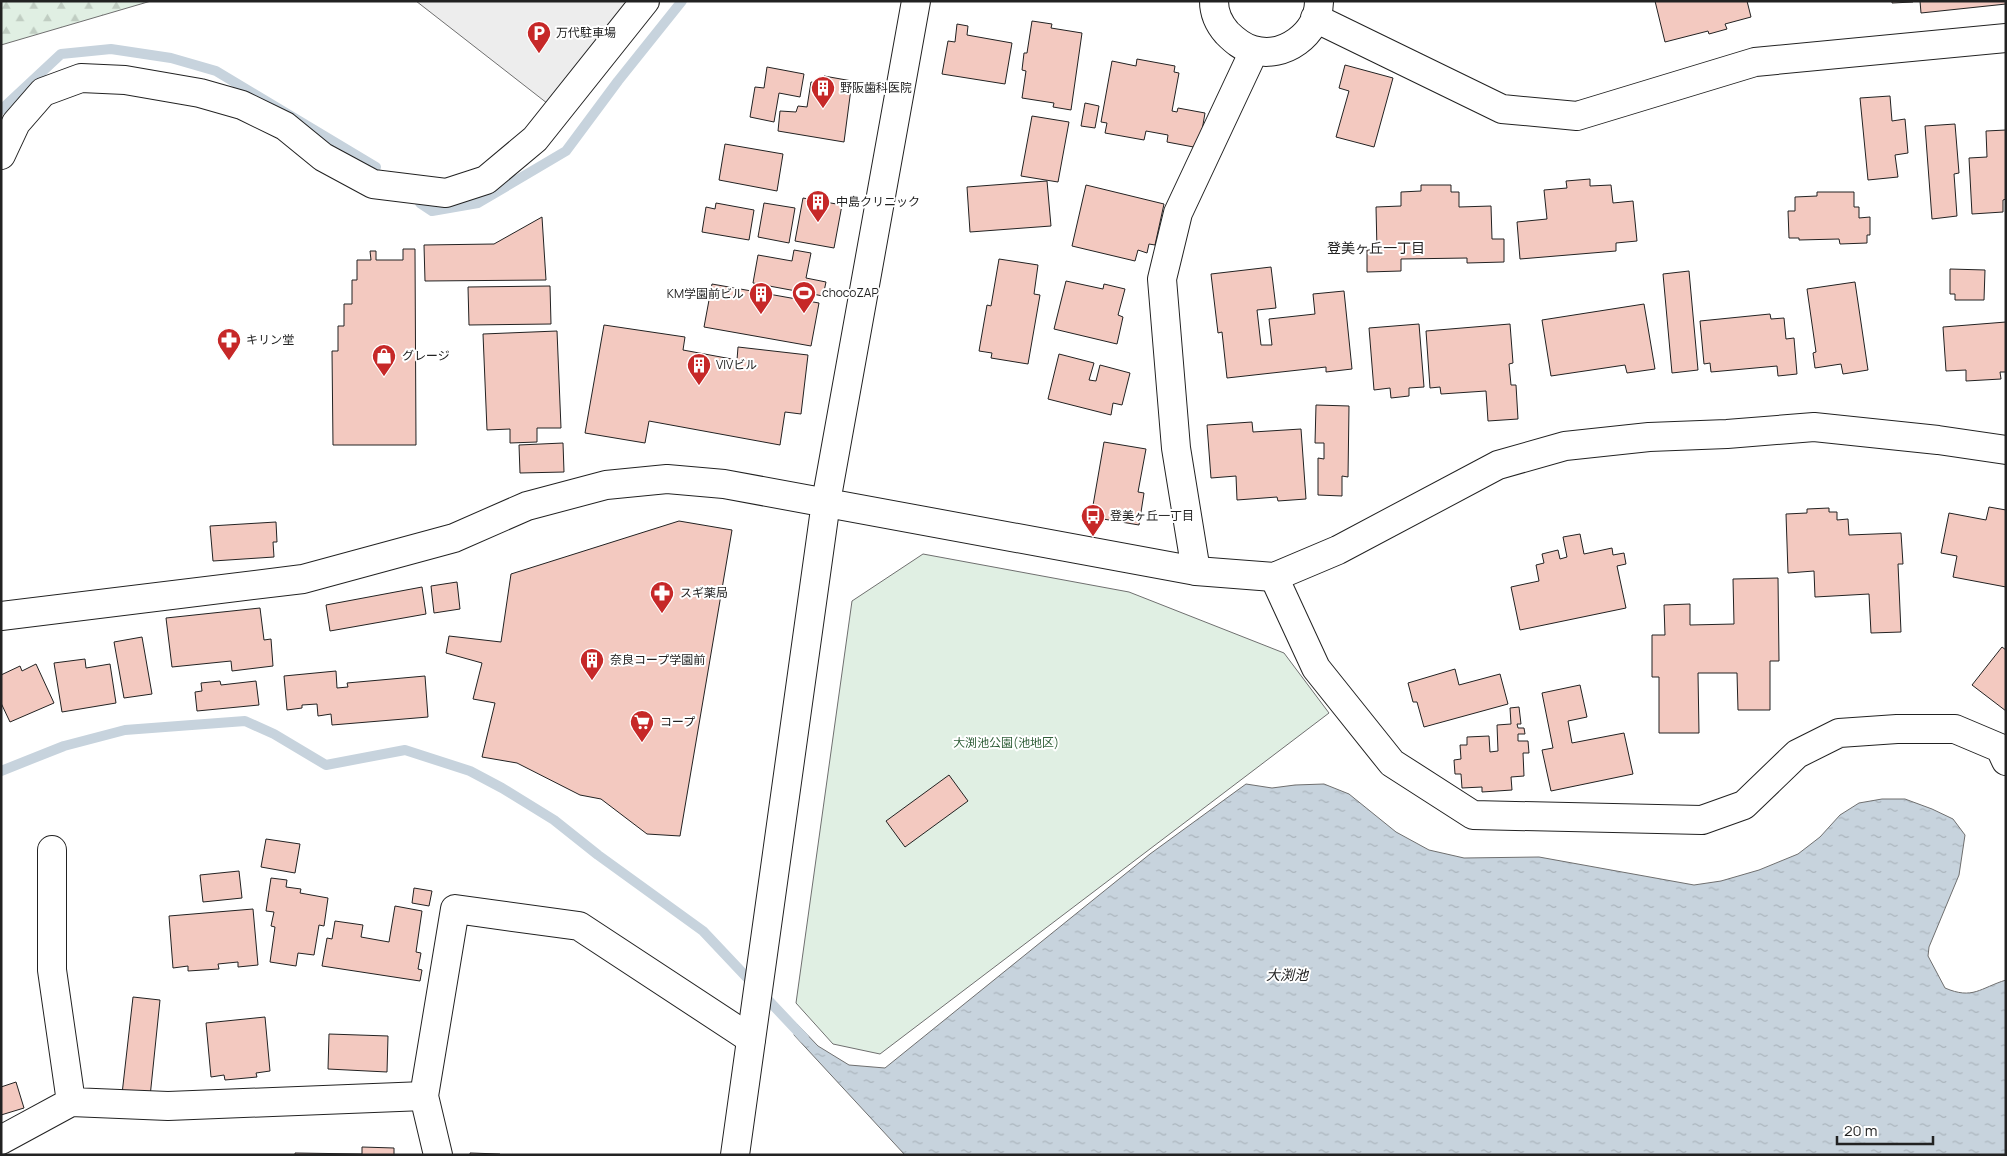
<svg xmlns="http://www.w3.org/2000/svg" width="2007" height="1156" font-family="Manrope,'Noto Sans JP',sans-serif">
<defs>
<pattern id="forest-firs" width="22" height="20" patternUnits="userSpaceOnUse" patternTransform="scale(1.25)"><rect width="22" height="20" fill="#e0efe3"/><path d="M5 1l3.5 6h-7zM16 11l3.5 6h-7z" fill="#c0cdc2"/></pattern>
<pattern id="water-ripples" width="26" height="14" patternUnits="userSpaceOnUse" patternTransform="scale(1.25)"><rect width="26" height="14" fill="#c7d3dd"/><path d="M2 4q2-2 4 0t4 0M15 11q2-2 4 0t4 0" fill="none" stroke="#abb5bd"/></pattern>
</defs>
<rect width="100%" height="100%" fill="#fff"/>
<path fill="url(#forest-firs)" stroke="#6f6f6f" d="M1,1H151L1,45Z"/>
<path fill="#e0efe3" stroke="#6f6f6f" d="M923,554L1129,592L1284,653L1329,713L880,1054L833,1044L796,1003L852,601Z"/>
<path fill="#ededed" stroke="#6f6f6f" d="M416,1H637L552,107Z"/>
<path fill="url(#water-ripples)" stroke="#6f6f6f" d="M1246,784L1272,788L1295,785L1324,784L1349,794L1396,832L1429,850L1464,858L1539,857L1694,885L1721,881L1759,870L1798,854L1820,837L1840,815L1859,803L1882,799H1905L1932,809L1953,819L1965,835L1959,875L1929,947L1928,956L1945,988C1973,1000 1980,988 2006,980V1155H905L794,1035L797,1024L818,1046L849,1065L885,1068L1150,854Z"/>
<g fill="none" stroke-linecap="round" stroke-linejoin="round">
<path stroke="#c7d3dd" stroke-width="10" d="M1,110L61,54L111,49L171,58L216,71L376,167
M420,203L432,211L478,203L566,151L618,81L682,1
M1,771L64,746L125,730L245,721L274,734L326,765L405,750L470,771L502,788L554,820L598,855L703,931L804,1038"/>
</g>
<path fill="#f3c9c0" stroke="#222" d="M1655,1H1747L1751,17L1725,24L1727,29L1709,34L1708,31L1665,42Z
M1892,1H1913V2L1892,3Z
M1920,1H2006V4L1921,13Z
M1032,21L1052,24L1051,28L1082,33L1071,110L1053,107L1054,103L1022,98L1026,71L1022,70L1024,53H1027Z
M957,24L968,26L967,35L1012,43L1005,84L942,74L948,41L955,42Z
M1137,59L1175,66L1174,72L1179,73L1172,111L1177,112L1178,108L1205,113L1199,148L1167,142L1168,135L1146,131L1144,140L1105,133L1107,123L1101,122L1112,61L1136,66Z
M1345,65L1393,78L1374,147L1336,137L1349,91L1339,88Z
M767,67L804,74L800,97L779,93L774,122L750,117L755,87L764,88Z
M824,76L852,81L844,142L778,131L780,111L796,112L798,106L807,107L811,82L824,84Z
M1890,96L1892,121L1905,119L1908,153L1895,155L1898,177L1868,180L1860,98Z
M1085,103L1099,106L1095,128L1081,126Z
M1032,116L1069,122L1058,182L1021,176Z
M1955,124L1959,173L1954,174L1957,216L1932,219L1925,126Z
M2006,130V199L2003,200V212L1972,214L1969,158L1987,157L1986,131Z
M725,144L783,154L777,191L719,180Z
M1590,179V186L1611,185L1613,203L1633,201L1637,241L1616,243V251L1520,259L1517,222L1547,219L1544,190L1567,188L1566,181Z
M1047,181L1051,226L970,232L967,187Z
M1086,185L1164,204L1155,245L1149,244L1147,253L1138,250L1135,261L1072,246Z
M1421,185H1451V192H1459V207L1491,206L1492,239H1504V262L1467,263V258L1401,259V271L1367,272V250H1377L1376,207L1401,206V192L1421,191Z
M1817,192H1854V207H1859V218L1870,217V235H1867V243L1840,244L1839,239L1799,240V238H1789L1788,211H1795V197L1817,196Z
M803,198L842,205L834,248L795,241Z
M716,203L754,210L749,240L702,232L706,207L715,209Z
M764,203L795,208L789,243L758,237Z
M542,217L546,280L425,281L424,245L494,244Z
M403,249H415L416,445H333L332,351H338V326H344V304H352V280H357V260H371L370,251H376V260H403Z
M794,250L811,253L806,278L826,282L823,296L753,283L758,255L792,261Z
M999,259L1038,265L1034,294L1040,295L1028,364L991,358L992,353L979,351L987,305L991,306Z
M1271,267L1276,308L1257,310L1261,345H1272L1269,319L1315,314L1313,294L1344,291L1352,369L1326,372V367L1227,378L1222,332L1218,333L1211,274Z
M1950,269L1985,270L1984,300H1955V294H1950Z
M1689,271L1698,370L1672,373L1663,274Z
M1066,281L1103,289L1104,284L1125,289L1118,315L1123,317L1117,344L1054,329Z
M1855,282L1868,370L1843,374L1841,364L1815,368L1813,353L1816,352L1807,289Z
M712,284L819,303L811,346L704,327Z
M550,286L551,324L469,325L468,287Z
M1644,304L1655,369L1627,373L1625,365L1551,376L1542,320Z
M1770,314L1771,319L1784,318L1786,339L1794,338L1797,374L1778,376L1777,366L1711,372L1710,363L1704,364L1700,321Z
M2006,322V372H2000L2001,379L1966,381V370L1946,371L1943,327Z
M1419,324L1424,387L1409,388V396L1391,398L1390,388L1374,390L1369,328Z
M1510,324L1513,363L1509,364L1511,385H1516L1518,419L1488,421L1486,391L1441,394L1440,387L1430,388L1426,331Z
M604,325L685,337L683,350L737,360L738,347L808,355L801,414L785,412L780,445L649,421L645,443L585,433Z
M557,331L561,428H537V442L510,443V429L487,430L483,334Z
M1059,354L1094,363L1089,380L1096,381L1100,365L1130,373L1122,405L1113,403L1111,415L1048,399Z
M1316,405L1349,406L1348,477L1342,476V496L1318,495V458L1324,459V443H1315Z
M1252,422L1253,432L1301,429L1306,499L1278,501L1277,497L1237,500L1236,476L1211,478L1207,425Z
M1104,442L1146,449L1138,492L1144,493L1139,525L1091,517Z
M563,443L564,472L520,473L519,445Z
M1989,507L2006,510V587L1953,577L1957,556L1941,553L1949,513L1986,520Z
M1829,508V512H1837V520L1848,519L1849,535L1901,533L1903,564H1898L1901,632L1871,633L1869,594L1815,597L1814,571L1788,573L1786,514L1807,513V509Z
M679,521L732,530L680,836L647,834L601,799L580,795L517,763L482,757L495,703L473,699L482,663L446,653L449,636L501,642L511,574Z
M276,522L277,542H273L274,557L213,561L210,526Z
M1580,534L1584,554L1612,548L1613,555L1624,553L1626,564L1617,566L1626,608L1520,630L1511,587L1539,581L1536,565L1544,563L1542,554L1558,550L1560,559L1567,557L1563,537Z
M1778,578L1779,661H1770V710H1738L1737,673H1698L1699,733H1659V677H1652V635H1665L1664,605L1690,604V625L1734,624L1733,579Z
M457,582L460,609L434,613L431,586Z
M422,587L426,614L330,631L326,605Z
M260,608L264,640L271,639L273,666L232,671L231,661L172,667L166,618Z
M142,637L152,694L124,698L114,642Z
M2002,647L2006,650V711L1972,685Z
M85,659L86,668L110,664L116,703L62,712L54,663Z
M36,664L54,703L10,722L1,703V675L20,666L22,671Z
M1455,669L1459,685L1500,674L1508,704L1424,727L1417,702H1413L1408,683Z
M336,671L337,688L348,687L347,683L425,676L428,717L332,725L331,714L318,716L317,704L302,705V708L287,710L284,676Z
M220,681L221,685L256,681L259,705L197,711L195,692L202,691L201,683Z
M1580,685L1587,717L1568,721L1572,743L1624,733L1633,774L1551,791L1542,750L1553,748L1542,693Z
M1519,707L1521,724H1517L1518,728H1524L1525,734H1518V741H1528L1529,753H1523L1524,776L1511,777L1512,790L1482,792V787L1462,788L1461,774H1455L1454,760L1461,759L1460,745H1467V737L1489,736L1490,752L1498,751L1497,725L1511,724L1510,708Z
M949,775L968,801L905,847L886,821Z
M266,839L300,844L295,873L261,867Z
M239,871L242,898L203,902L200,875Z
M271,878L287,880L286,887L301,889L300,893L328,898L324,926L319,925L314,955L298,953L296,966L270,962L275,927L271,926L274,912L266,911Z
M414,888L432,891L429,906L412,903Z
M395,906L422,911L416,952L421,953L418,969L422,970L420,981L322,966L327,938L332,939L335,921L363,925L361,937L389,942Z
M253,909L258,965L238,967V962L218,964L219,969L188,971V966L173,968L169,916Z
M133,997L160,1000L150,1097L122,1094Z
M265,1017L270,1071L256,1073L257,1077L225,1080L224,1075L211,1077L206,1023Z
M329,1034L388,1036L387,1072L328,1069Z
M16,1082L24,1108L1,1115V1087Z
M362,1147L394,1148V1155H295V1153L362,1154Z
M470,1153L500,1154V1155H470Z"/>
<g fill="none" stroke-linecap="round" stroke-linejoin="round">
<g stroke="#222" stroke-width="30">
<path id="street" d="M1214,1C1214,13 1219,24 1227,33C1235,41 1242,47 1253,50C1284,59 1318,34 1319,2
M1315,18L1502,109L1577,116L1755,62L2006,38
M1196,571L1176,448L1162,279L1178,213L1254,51
M1274,577L1316,668L1392,763L1473,815L1702,820L1744,805L1797,754L1839,733L1897,729H1955L2000,748L2006,761
M52,850V970L71,1102
M1,1140L71,1102L168,1106L424,1096
M438,1155L424,1096L455,909L579,926L751,1039"/>
</g>
<g stroke="#222" stroke-width="30">
<path id="secondary" d="M1,155L16,123L43,92L81,78L125,80L200,93L242,105L285,126L323,157L373,184L446,193L486,180L535,139L645,1
M1,616L303,579L454,538L527,506L606,485L667,479L724,484L1196,571L1274,577L1338,550L1498,465L1565,446L1649,437L1727,434L1814,427L1938,440L2006,450
M735,1155L826,502L916,1"/>
</g>
<use href="#street" stroke="#fff" stroke-width="28"/>
<use href="#secondary" stroke="#fff" stroke-width="28"/>
</g>
<defs>
<g id="parking-pin" transform="scale(1.25)"><path d="M0 17L-7.5 6A9.5 9.5 0 1 1 7.5 6Z" fill="#c62828" stroke="#fff"/><path d="M-3.5-5.5H1a3.5 3.5 0 0 1 0 7H-1V5.5H-3.5ZM-1-3.4V-.6H.8a1.4 1.4 0 0 0 0-2.8Z" fill="#fff"/></g>
<g id="building-pin" transform="scale(1.25)"><path d="M0 17L-7.5 6A9.5 9.5 0 1 1 7.5 6Z" fill="#c62828" stroke="#fff"/><path d="M-4-6H4V6H1V3H-1V6H-4ZM-2.5-4.3h1.7v1.8h-1.7ZM.8-4.3h1.7v1.8H.8ZM-2.5-1h1.7V.8h-1.7ZM.8-1h1.7V.8H.8Z" fill="#fff"/></g>
<g id="stadium-pin" transform="scale(1.25)"><path d="M0 17L-7.5 6A9.5 9.5 0 1 1 7.5 6Z" fill="#c62828" stroke="#fff"/><path d="M0-5a6.5 5 0 1 0 0 10a6.5 5 0 1 0 0-10ZM-3.5-1.8h7v3.6h-7Z" fill="#fff"/></g>
<g id="pharmacy-pin" transform="scale(1.25)"><path d="M0 17L-7.5 6A9.5 9.5 0 1 1 7.5 6Z" fill="#c62828" stroke="#fff"/><path d="M-2-6h4v4h4v4h-4v4h-4v-4h-4v-4h4Z" fill="#fff"/></g>
<g id="shop-pin" transform="scale(1.25)"><path d="M0 17L-7.5 6A9.5 9.5 0 1 1 7.5 6Z" fill="#c62828" stroke="#fff"/><path d="M-5-2.5h2.3a2.7 3.5 0 0 1 5.4 0H5L5.5 6h-11ZM-1.5-2.5h3a1.5 2.3 0 0 0-3 0Z" fill="#fff"/></g>
<g id="bus-pin" transform="scale(1.25)"><path d="M0 17L-7.5 6A9.5 9.5 0 1 1 7.5 6Z" fill="#c62828" stroke="#fff"/><path d="M-5-6H5V4H4V6H2V4H-2V6H-4V4H-5ZM-3.5-4V0h7V-4ZM-3.5 1.2v1.5H-2V1.2ZM2 1.2v1.5H3.5V1.2Z" fill="#fff"/></g>
<g id="supermarket-pin" transform="scale(1.25)"><path d="M0 17L-7.5 6A9.5 9.5 0 1 1 7.5 6Z" fill="#c62828" stroke="#fff"/><path d="M-6-5.5h2.5l.6 2H6L4.5 2H-2.5L-4.4-4H-6ZM-1.5 3.2a1.3 1.3 0 1 0 .1 0ZM3 3.2a1.3 1.3 0 1 0 .1 0Z" fill="#fff"/></g>
</defs>
<g fill-rule="evenodd">
<use href="#parking-pin" x="539" y="33"/>
<use href="#building-pin" x="823" y="88"/>
<use href="#building-pin" x="818" y="202"/>
<use href="#stadium-pin" x="804" y="293"/>
<use href="#building-pin" x="761" y="294"/>
<use href="#pharmacy-pin" x="229" y="340"/>
<use href="#shop-pin" x="384" y="356"/>
<use href="#building-pin" x="699" y="365"/>
<use href="#bus-pin" x="1093" y="516"/>
<use href="#pharmacy-pin" x="662" y="593"/>
<use href="#building-pin" x="592" y="660"/>
<use href="#supermarket-pin" x="642" y="722"/>
</g>
<g text-anchor="middle" stroke-width="4" stroke-linejoin="round" paint-order="stroke">
<g font-size="12" fill="#222" stroke="#fff" text-anchor="start">
<text x="556" y="37">万代駐車場</text>
<text x="840" y="92">野阪歯科医院</text>
<text x="836" y="206">中島クリニック</text>
<text x="822" y="297">chocoZAP</text>
<text x="744" y="298" text-anchor="end">KM学園前ビル</text>
<text x="246" y="344">キリン堂</text>
<text x="402" y="360">グレージ</text>
<text x="716" y="369">VIVビル</text>
<text x="1110" y="520">登美ヶ丘一丁目</text>
<text x="680" y="597">スギ薬局</text>
<text x="610" y="664">奈良コープ学園前</text>
<text x="660" y="726">コープ</text>
</g>
<g font-size="12" fill="#2f5e38" stroke="#fff">
<text x="1006" y="747">大渕池公園(池地区)</text>
</g>
<g font-size="14" fill="#222" stroke="#fff">
<text x="1376" y="253">登美ヶ丘一丁目</text>
</g>
<g font-size="14" font-style="italic" fill="#222" stroke="#fff">
<text x="1287" y="980">大渕池</text>
</g>
</g>
<rect width="2007" height="1156" fill="none" stroke="#222222" stroke-width="5"/>
<path d="M1837 1136v8h96v-8" fill="none" stroke="#222222" stroke-width="2.5"/>
<text x="1844" y="1136" font-size="15" fill="#222222" stroke="#ffffff" stroke-width="4" paint-order="stroke">20 m</text>
</svg>
